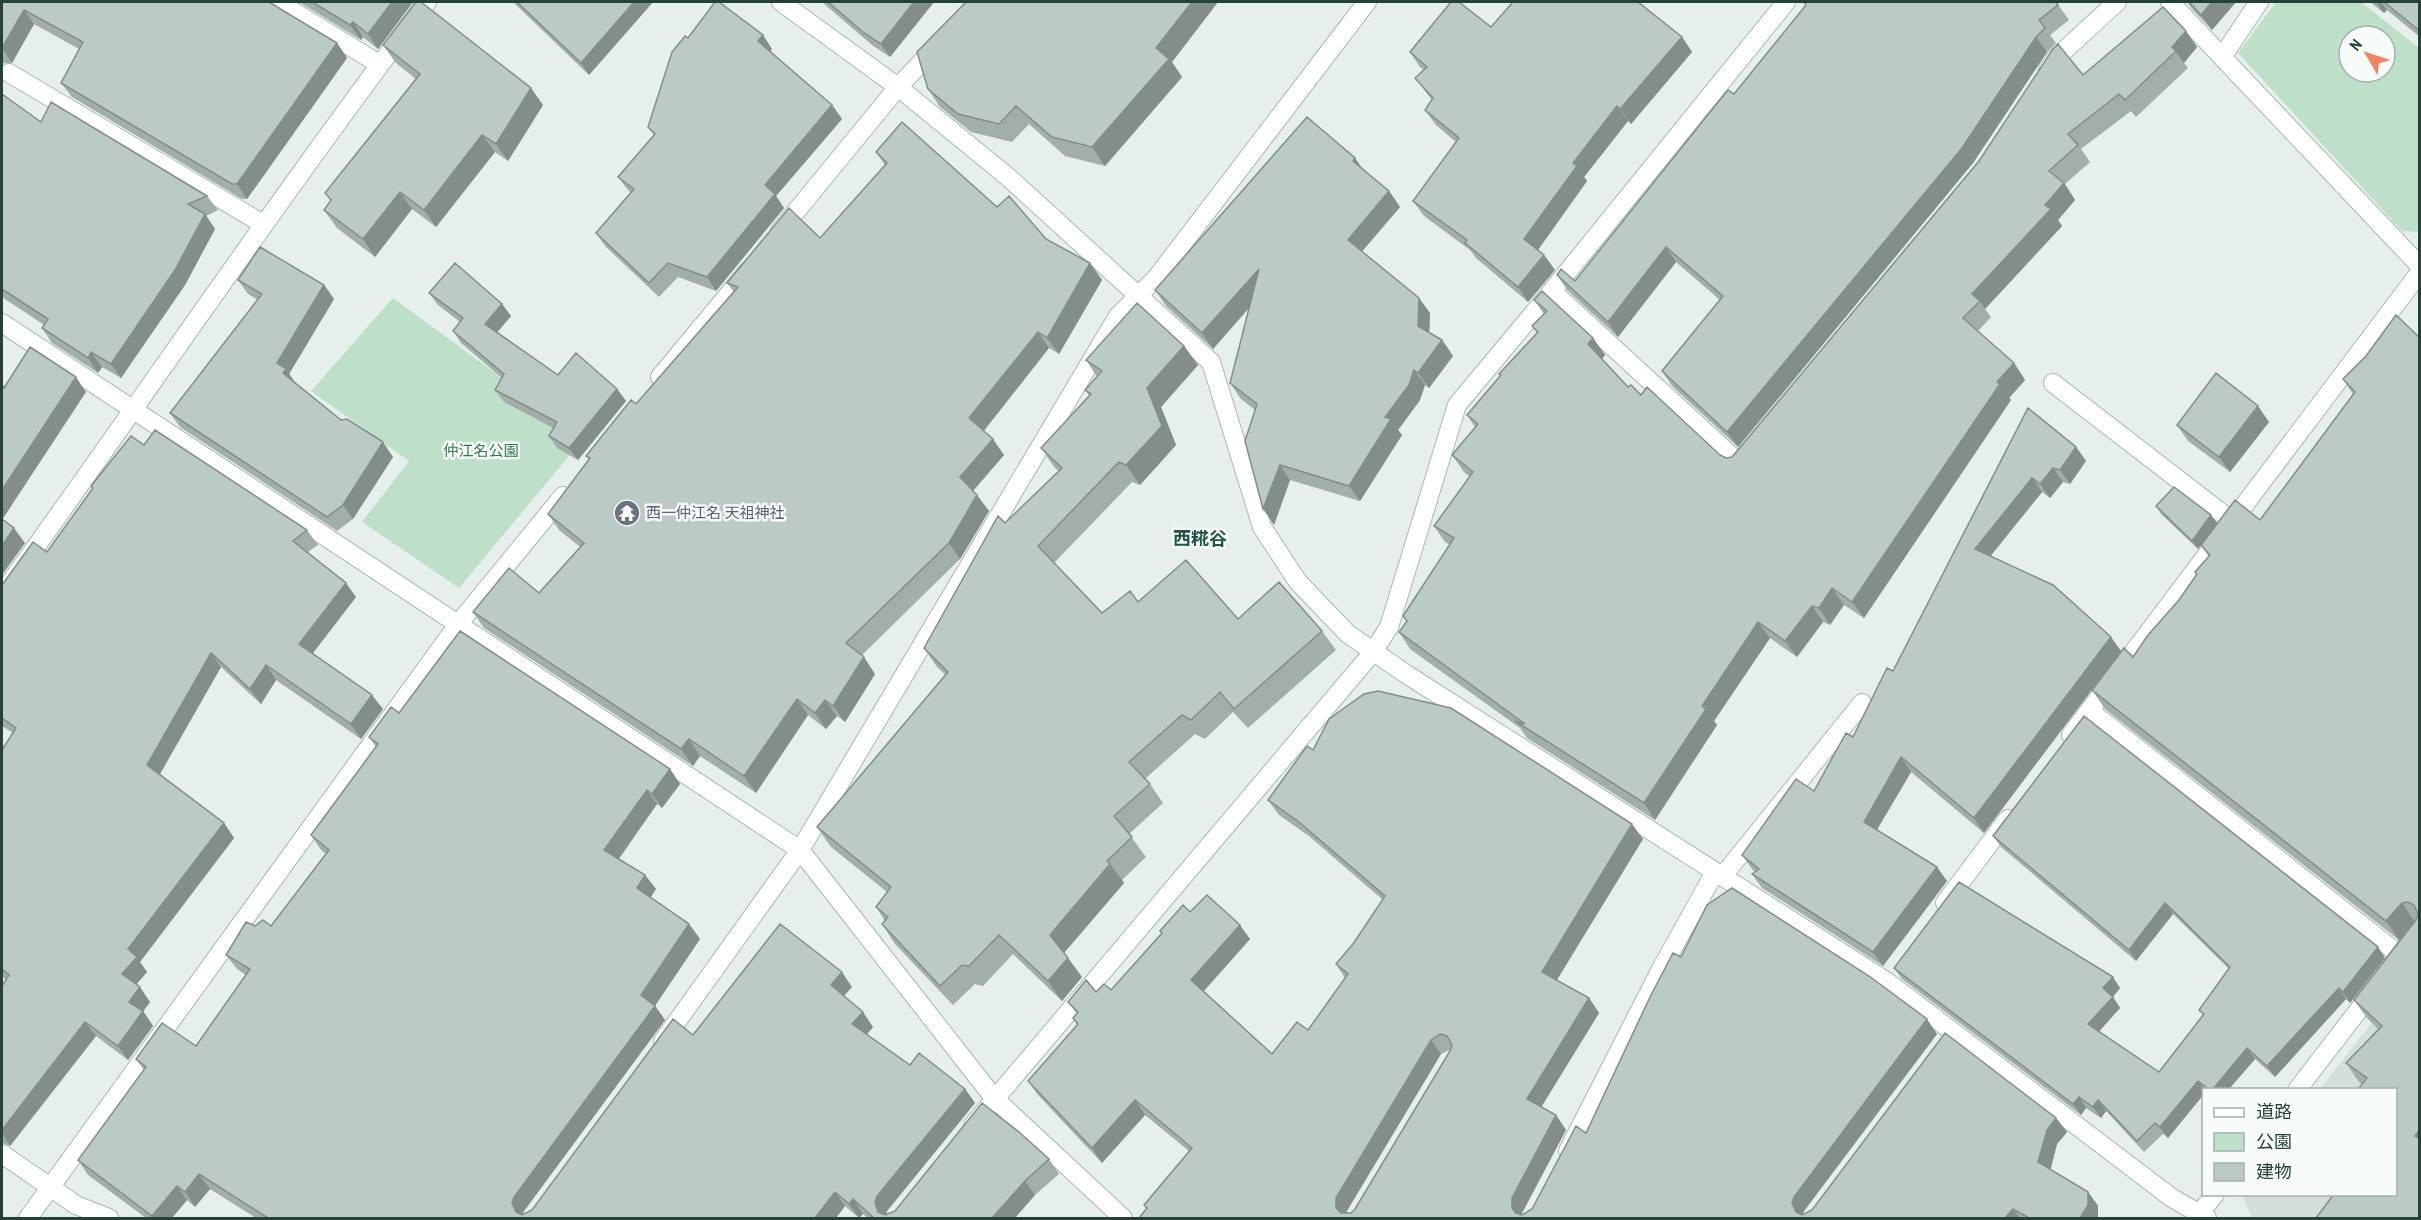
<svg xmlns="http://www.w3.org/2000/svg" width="2421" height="1220" font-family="'Archivo Narrow','Noto Sans JP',sans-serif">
<rect width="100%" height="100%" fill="#e6efeb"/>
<path fill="#d4dfda" d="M2419,962V1218H2252L2242,1195L2396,1194V1090L2320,1089Z"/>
<path fill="#bfe0c8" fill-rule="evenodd" d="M2276,2H2361L2419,48V232L2402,231L2238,53ZM2349,36H2385V72H2349Z
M393,298L584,438L459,588L362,522L409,461L311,391Z"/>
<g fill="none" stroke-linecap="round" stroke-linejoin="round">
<g stroke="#a8b8b2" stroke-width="20">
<path id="lane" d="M278,2L379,64
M2222,57L2259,2
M2048,70L2056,58L2117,2
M9,73L263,224
M1552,291L1739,463L1748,452
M2053,383L2232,521
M2090,711L2401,956
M1722,877L1862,703"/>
</g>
<g stroke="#a8b8b2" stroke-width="20">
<path id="street" d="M781,2L898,87L1008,177L1211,362L1262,527L1298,582L1348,634L1406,674L1886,981L2172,1198L2207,1218
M2170,2L2420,266
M780,231L898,87L937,46
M2,323L800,850L994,1098L1123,1218
M660,377L748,271
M2,594C144,397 280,196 427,2
M2071,735L2420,272
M1945,903L2008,819
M663,1041L800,850L1118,316L1157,277L1367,2
M2297,1090L2374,990
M1568,1151L1661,969L1715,872
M2,1154L76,1205L109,1218
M28,1218L459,623L563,496
M2196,1218L2215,1194"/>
</g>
<g stroke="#a4bbb3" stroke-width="20">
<path id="secondary" d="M973,1125L1373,652L1389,627L1457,405L1552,291L1786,2"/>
</g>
<use href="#lane" stroke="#fff" stroke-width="18"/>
<use href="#street" stroke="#fff" stroke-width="18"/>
<use href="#secondary" stroke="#fff" stroke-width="18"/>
</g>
<path fill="#a1aea9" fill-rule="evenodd" d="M2,2L337,43L347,58L247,199H242L72,97L61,83L79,49L34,24L12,63H4L2,65Z
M299,2H413L378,49L363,37L361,40Z
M513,2H653L589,75Z
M822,2H934L890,57L872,45Z
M966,2H1218L1172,62L1182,77L1105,166L1065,156L1029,124L1012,142L971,132L940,107L928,89Z
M1803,2H2056L2069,20L2050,35L2056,43L2047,52L1973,163L1738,447L1672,386L1662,371L1720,300L1676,262L1618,337L1567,290L1557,275L1575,281L1734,94L1806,5Z
M2187,2H2236L2212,30L2192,9Z
M2370,2H2420V37L2387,10L2384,13Z
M1641,4L1682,37L1692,52L1631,124L1628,121L1584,177L1587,181L1538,250L1544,255L1555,270L1528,302L1476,258L1470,250L1424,216L1413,201L1456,142L1436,125L1425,110L1432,100L1415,78L1424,70L1420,67L1410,52L1491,27Z
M2163,7L2197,47L2184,63L2188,68L2136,117L2131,111L2081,149L2090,162L2065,184L2075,200L2058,220L2062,226L1985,309L1991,317L1978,331L2014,363L2025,380L2009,398L2011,400L1864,618L1844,605L1830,625L1823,622L1797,657L1770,638L1714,721L1717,725L1655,820L1527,738L1520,728L1410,649L1399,632L1407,622L1403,616L1450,545L1445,542L1434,526L1470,477L1464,472L1452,455L1475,427L1467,415L1537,333L1532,326L1544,314L1534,300L1593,338L1605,355L1602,359L1628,387L1641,395L1720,455L1726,458L1732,457L2083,75Z
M688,38L772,49L770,52L832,105L842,119L776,196L784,208L716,291L678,277L659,297L606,247L596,233L631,193L628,190L618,177L654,135L648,127Z
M383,45L543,105L508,161L495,152L436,227L412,209L375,257L337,228L324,210L416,79L396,63Z
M2,94L41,122L207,196L218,210L206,216L215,229L185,285L121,378L102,367L98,373L52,343L42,328L44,325L2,297Z
M876,152L997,207L1046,239L1090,263L1102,280L1059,354L1049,348L984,431L1004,455L973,491L989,511L960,559L861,656L875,674L845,722L837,716L826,729L808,715L756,793L700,756L693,766L484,628L473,612L539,593L580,547L559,530L548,514L589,460L586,456L636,404L734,292L727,283L820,238L885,165Z
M1355,158L1362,169L1389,191L1400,207L1362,251L1430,313L1429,332L1442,340L1453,356L1429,388L1425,385L1420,400L1398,430L1402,435L1360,501L1290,480L1274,525L1255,410L1241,399L1230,383L1249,308L1213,349L1166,306L1155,290Z
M238,280L324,285L334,299L289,374L296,383L341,420L393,457L353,519L337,531L180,427L170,413L258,300L248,294Z
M429,293L502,304L511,316L497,332L558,375L617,389L626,401L578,460L557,448L549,436L553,428L504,402L495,390L502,378L461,343L453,331L460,322L438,305Z
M2420,338V1218L2396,1194L2362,1084L2359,1082L2346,1063L2378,1029L2367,1018L2354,1000L2399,940L2105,709L2092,690L2133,657L2179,600L2197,574L2195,572L2209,557L2201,545L2260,520L2353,394L2343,379Z
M1184,346L1198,365L1161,407L1176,445L1140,485L1132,482L1054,563L1102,613L1138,602L1238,619L1322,631L1336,650L1248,728L1233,712L1205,739L1195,734L1145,779L1150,784L1163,803L1129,834L1146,857L1122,880L1124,883L1064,953L1082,977L1062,1001L1013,954L983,986L975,984L953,1005L895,944L882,924L885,921L876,907L887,892L831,847L817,827L946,675L937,667L924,648L1005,523L1059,471L1055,468L1041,448L1089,395L1085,390L1097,377L1086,360Z
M2028,408L2076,447L2086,461L2070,484L2063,482L2050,498L2042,492L1990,556L2121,651L1984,833L1911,772L1877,830L1947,881L1883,966L1762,888L1752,874L1755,872L1752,869L1742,855L1814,791L1853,737L1893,671Z
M2269,422L2230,472L2188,441L2177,425Z
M144,445L307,530L318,545L308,552L356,597L313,653L383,709L361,739L276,680L261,704L221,667L160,774L224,823L234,838L140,962L147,972L136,985L150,1002L143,1011L153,1026L128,1060L96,1036L10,1146L2,1143V986L6,980L2,976V750L13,733L2,726V585L47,552L93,488L91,486Z
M2156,506L2217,523L2198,549L2161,514Z
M399,713L670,769L680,784L662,808L657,804L619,859L645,875L656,889L650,897L689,924L700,939L655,1006L665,1020L524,1211L523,1214L532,1210L693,1035L852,987L844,996L873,1027L867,1034L910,1065L965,1089L975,1103L887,1211L886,1214L1049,1159L1059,1174L1035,1195L1015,1218H868L863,1214L859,1218L845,1206L836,1218H256L210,1189L195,1207L187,1200L172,1218H146L88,1175L78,1160L144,1070L136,1059L196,1046L246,975L237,969L226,955L255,926H271L326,854L321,850L311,835L376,747L369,737Z
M1313,750L1643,839L1557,980L1589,998L1599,1013L1541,1107L1556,1115L1566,1130L1522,1213V1215L1532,1209L1586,1133L1681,957L1937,1034L1804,1211L1803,1214L2056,1118L2067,1132L2057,1144L2050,1169L2088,1192L2098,1206V1218H1139L1146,1209L1144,1205L1189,1151L1145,1115L1102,1163L1038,1095L1028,1081L1077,1025L1073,1018L1077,1014L1068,1002L1096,992L1111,990L1162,934L1160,931L1190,912L1250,939L1204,991L1272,1054L1308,1030L1345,978L1336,964L1353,944L1383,900L1309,836L1279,815L1268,800ZM1451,1049L1355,1209L1351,1213H1346L1441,1054Z
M1993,836L2378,947L2385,958L2350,1003L2346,999L2275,1077L2255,1059L2229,1089H2204V1094L2168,1138L2163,1134L2144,1152L2106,1111L2101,1118L2086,1108L2081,1115L1902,979L1894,968L2120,988L2113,997L2120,1008L2099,1031L2159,1072L2203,1015L2199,1010L2229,969L2173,914L2136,961L2001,847Z"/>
<path fill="#838d89" d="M392,2H413L378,49L368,34Z
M634,2H653L589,75L581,63Z
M914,2H934L890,57L881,44Z
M1192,2H1218L1172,62L1182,77L1105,166L1092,147L1156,48Z
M2212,2H2236L2212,30L2201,15Z
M2376,2H2381L2387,10L2384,13Z
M24,10L34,24L12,63L2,48Z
M353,22L363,37L361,40L350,25Z
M2186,31L2197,47L2184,63L2172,47Z
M763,35L772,49L767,55L758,41Z
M1682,37L1692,52L1631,124L1620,109Z
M2036,37L2047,52L1973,163L1738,447L1727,432Z
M337,43L347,58L247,199L237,184Z
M531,88L543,105L508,161L496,144Z
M832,105L842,119L776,196L784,208L716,291L707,277L765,185Z
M1617,106L1628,121L1584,177L1587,181L1535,254L1524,239L1573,163Z
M482,135L495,152L436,227L424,210Z
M1355,158L1366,174L1353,161Z
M2064,183L2075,200L2058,220L2062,226L1985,309L1980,301L1972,294Z
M1389,191L1400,207L1359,255L1348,240Z
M400,192L412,209L375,257L363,239Z
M205,214L215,229L185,285L121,378L111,364Z
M1666,247L1676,262L1618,337L1608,322Z
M1544,255L1555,270L1528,302L1518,287Z
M1090,263L1102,280L1059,354L1047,338Z
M1259,269L1270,284L1213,349L1202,333Z
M324,285L334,299L289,374L296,384L283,373L277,363Z
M1419,298L1430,313L1429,341L1418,326Z
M502,304L511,316L494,336L485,324Z
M1038,332L1049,348L981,434L969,418Z
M1593,338L1605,355L1600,361L1588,344Z
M1442,340L1453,356L1429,388L1418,373Z
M1184,346L1198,365L1161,407L1176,445L1140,485L1126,465L1147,388Z
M91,352L102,367L98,373L88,358Z
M2014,363L2025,380L2009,398L2011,400L1864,618L1852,602L1997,382Z
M1414,370L1425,385L1420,400L1398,430L1402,435L1360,501L1349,486L1385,417Z
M76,377L86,392L2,520V490Z
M617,389L626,401L578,460L569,448Z
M2258,406L2269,422L2230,472L2219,457Z
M993,439L1004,455L971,493L960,477Z
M383,442L393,457L353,519L343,505Z
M2076,447L2086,461L2070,484L2060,470Z
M1280,465L1290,480L1274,525L1263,509Z
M2053,468L2063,482L2050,498L2040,484Z
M2032,478L2042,492L1985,563L1975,549Z
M977,495L989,511L960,559L949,543Z
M2211,515L2217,523L2198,549L2192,541Z
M14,528L25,543L2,575V546Z
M346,583L356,597L309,658L299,644Z
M1832,588L1844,605L1830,625L1819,608Z
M1812,606L1823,622L1797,657L1785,641Z
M1758,622L1770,638L1714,721L1717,725L1655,820L1644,803L1702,706Z
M2111,637L2121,651L1984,833L1974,818Z
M211,653L221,667L157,779L147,765Z
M864,657L875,674L845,722L833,706Z
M266,665L276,680L261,704L250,689Z
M372,695L383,709L361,739L351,724Z
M797,699L808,715L756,793L744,776Z
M825,700L837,716L826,729L815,713Z
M689,739L700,756L693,766L681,749Z
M1901,757L1911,772L1873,836L1864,822Z
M670,769L680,784L662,808L652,794Z
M647,790L657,804L614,865L604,850Z
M224,823L234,838L140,962L147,972L132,989L122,974L128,949Z
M1632,824L1643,839L1553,986L1542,972Z
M1110,864L1124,883L1063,954L1050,935Z
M1937,867L1947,881L1883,966L1873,952Z
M645,875L656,889L647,903L637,888Z
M2165,903L2173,914L2136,961L2129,950Z
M2402,903L2415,922L2399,940L2386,921Z
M689,924L700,939L654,1007L655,1006L665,1020L524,1211L522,1217L516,1212L512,1203L514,1197L641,995Z
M1240,925L1250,939L1201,994L1191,980Z
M2378,947L2385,958L2350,1003L2343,992Z
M1068,958L1082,977L1062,1001L1048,981Z
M842,972L852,987L841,999L831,985Z
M2113,977L2120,988L2111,999L2103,988Z
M140,987L150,1002L139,1017L129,1002Z
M2339,988L2346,999L2275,1077L2267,1066Z
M2113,997L2120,1008L2096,1035L2088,1024Z
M1589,998L1599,1013L1537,1114L1527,1099Z
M143,1011L153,1026L128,1060L118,1046Z
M863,1012L873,1027L863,1039L852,1024Z
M1927,1019L1937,1034L1804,1211L1802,1217L1796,1212L1792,1203L1794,1197Z
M85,1022L96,1036L10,1146L2,1133V1130Z
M1431,1040L1441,1054L1346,1212V1218L1336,1208V1198Z
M2247,1048L2255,1059L2229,1089H2213Z
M2198,1081L2204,1090V1094L2168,1138L2160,1127Z
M965,1089L975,1103L887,1211L885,1217L878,1212L875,1202L877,1196Z
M2079,1097L2086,1108L2081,1115L2073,1104Z
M1135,1100L1145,1115L1102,1163L1092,1148Z
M2098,1100L2106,1111L2101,1118L2093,1107Z
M1556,1115L1566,1130L1522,1213V1218L1512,1208V1198Z
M2056,1118L2067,1132L2057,1144L2049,1176L2038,1162L2047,1130Z
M2420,1129V1142L2415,1136Z
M199,1174L210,1189L195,1207L185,1192Z
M1025,1181L1035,1195L1015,1218H992Z
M177,1186L187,1200L172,1218H154L152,1216Z
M835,1192L845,1206L836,1218H815Z
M2088,1192L2098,1206V1218H2080Z
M853,1199L863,1214L859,1218L849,1204Z
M2013,1209L2020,1218H2005Z"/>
<path fill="#bbcac4" stroke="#838d89" stroke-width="1.5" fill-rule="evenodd" d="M2,2H269L337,43L237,184H232L61,83L83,42L24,10L2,48Z
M312,2H392L368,34L353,22L350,25Z
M416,2H421L531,88L496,144L482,135L424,210L400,192L363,239L324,210L331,200L325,193L420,74L383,45Z
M517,2H634L581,63Z
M715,2H719L763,35L758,41L832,105L765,185L775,194L707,277L668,263L649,283L596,233L634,189L618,177L655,134L648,127L672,52L685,36L688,38Z
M828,2H914L881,44L863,32Z
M966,2H1192L1156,48L1169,59L1092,147L1052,137L1016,106L999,124L958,114L928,89L917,52Z
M1451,2H1459L1491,27L1513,2H1638L1682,37L1620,109L1617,106L1573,163L1577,166L1524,239L1544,255L1518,287L1465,243L1467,240L1413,201L1459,138L1425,110L1433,98L1415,78L1427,67L1410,52Z
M1804,2H2056L2058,5L2039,20L2045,28L2036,37L1962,148L1727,432L1662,371L1723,296L1666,247L1608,322L1557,275L1561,269L1575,281L1706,117L1728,90L1734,94L1806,5Z
M2189,2H2212L2201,15Z
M2384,2H2420V31Z
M2163,7L2186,31L2172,47L2176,51L2125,100L2119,94L2068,134L2078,145L2049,171L2064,183L2045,205L2051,209L1972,294L1980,301L1963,318L2014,363L1997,382L2000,384L1852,602L1832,588L1819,608L1812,606L1785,641L1758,622L1702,706L1706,709L1644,803L1515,721L1525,724L1399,632L1407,621L1403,616L1454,538L1434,526L1473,472L1452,455L1478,424L1467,415L1501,375L1499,374L1538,332L1532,326L1547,311L1534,300L1542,291L1593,338L1588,344L1628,387L1631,385L1641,395L1647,387L1720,455L1726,458L1732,457L1979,161L2053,49L2058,44L2083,75Z
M2,94L41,122L51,102L207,196L188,204L205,214L175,270L111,364L91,352L88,358L42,328L48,319L2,289Z
M1307,117L1355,158L1353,161L1389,191L1348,240L1419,298L1418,326L1442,340L1418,373L1414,370L1409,385L1385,417L1391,419L1349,486L1280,465L1263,509L1245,441L1257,404L1230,383L1259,269L1202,333L1155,290Z
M902,122L997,207L1009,196L1046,239L1090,263L1047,338L1038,332L969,418L993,439L960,477L977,495L949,543L846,643L864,657L833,706L825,700L815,713L797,699L744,776L689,739L681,749L473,612L509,568L539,593L584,543L548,514L590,458L586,456L631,400L636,404L738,287L727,283L789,208L820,238L887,163L876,152Z
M260,247L324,285L277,363L286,369L283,373L341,420L347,419L383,442L343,505L327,517L170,413L262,294L238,280Z
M455,263L502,304L485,324L558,375L576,353L617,389L569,448L549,436L557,422L495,390L504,374L453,331L463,318L429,293Z
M1137,303L1184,346L1147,388L1162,426L1126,465L1119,462L1038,546L1102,613L1130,591L1138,602L1186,560L1238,619L1279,582L1322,631L1234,709L1220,692L1191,720L1182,715L1129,762L1150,784L1114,816L1132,837L1107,861L1110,864L1050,935L1068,958L1048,981L999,935L969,966L962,965L940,986L882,924L888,917L876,907L891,887L817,827L948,672L924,648L998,516L1005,523L1062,468L1041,448L1091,394L1085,390L1102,371L1086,360Z
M2396,315L2420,338V1129L2415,1136L2420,1139V1218H2316L2334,1194H2396V1089H2358L2367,1078L2346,1063L2382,1026L2354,1000L2416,920L2418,914L2414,905L2408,902L2402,903L2386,921L2092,690L2124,648L2133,657L2148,635L2179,600L2197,574L2195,572L2210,555L2201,545L2235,500L2260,520L2355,392L2343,379L2366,356Z
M30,347L76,377L2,490V385L4,388Z
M2216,373L2258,406L2219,457L2177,425Z
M2028,408L2076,447L2060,470L2053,468L2040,484L2032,478L1975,549L2053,585L2111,637L1974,818L1901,757L1864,822L1937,867L1873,952L1752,874L1759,869L1742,855L1796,779L1814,791L1846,733L1853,737L1887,668L1893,671Z
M155,430L307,530L293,541L346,583L299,644L372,695L351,724L266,665L250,689L211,653L147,765L224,823L128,949L137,957L122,974L140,987L129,1002L143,1011L118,1046L85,1022L2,1130V986L9,975L2,969V750L16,728L2,718V585L33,542L47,552L93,488L91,486L131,436L144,445Z
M2174,487L2211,515L2192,541L2156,506Z
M2,519L14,528L2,546Z
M460,631L670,769L652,794L647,790L604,850L645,875L637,888L689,924L641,995L655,1006L514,1197L512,1203L516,1212L522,1215L532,1210L673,1019L693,1035L780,924L842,972L831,985L863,1012L852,1024L910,1065L919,1053L965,1089L877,1196L875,1202L878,1212L885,1215L895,1211L982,1103L1019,1132L1049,1159L1025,1181L992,1218H874L853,1199L849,1204L835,1192L815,1218H268L199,1174L185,1192L177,1186L152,1216L78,1160L146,1067L136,1059L162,1023L196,1046L250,969L226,955L246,922L255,926L263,920L271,926L329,850L311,835L378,744L369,737L391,707L399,713Z
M1378,691L1451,708L1632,824L1542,972L1589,998L1527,1099L1556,1115L1512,1198V1208L1516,1213L1522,1215L1532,1209L1576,1126L1586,1133L1650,997L1673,953L1681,957L1707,905L1732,888L1869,976L1927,1019L1794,1197L1792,1203L1796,1212L1802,1215L1812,1210L1945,1033L2056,1118L2047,1130L2038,1162L2088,1192V1205L2080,1218H2029L2013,1209L2005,1218H1139L1147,1208L1144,1205L1192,1148L1135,1100L1092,1148L1028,1081L1078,1024L1073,1018L1078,1012L1068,1002L1086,980L1096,992L1104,984L1111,990L1162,933L1160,931L1183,905L1190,912L1207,895L1240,925L1191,980L1272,1054L1297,1022L1308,1030L1348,974L1336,964L1353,944L1385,896L1299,822L1268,800L1307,746L1313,750L1329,719L1364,694ZM1440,1034L1447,1036L1452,1045L1450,1051L1355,1209L1351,1213H1341L1336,1208V1198L1431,1040Z
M2084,716L2378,947L2343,992L2339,988L2267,1066L2247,1048L2213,1089H2208L2198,1081L2160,1127L2155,1123L2137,1141L2098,1100L2093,1107L2079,1097L2073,1104L1894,968L1959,882L2113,977L2103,988L2113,997L2088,1024L2159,1072L2204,1014L2199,1010L2230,967L2165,903L2129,950L1993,836Z"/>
<defs>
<g id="temple-disc" transform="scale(1.35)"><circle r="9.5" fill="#6b7280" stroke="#f7fbf9"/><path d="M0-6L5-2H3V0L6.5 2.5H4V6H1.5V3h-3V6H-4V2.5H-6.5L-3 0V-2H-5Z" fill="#fff"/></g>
</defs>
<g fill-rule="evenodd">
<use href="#temple-disc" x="627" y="513"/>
</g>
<g text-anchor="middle" stroke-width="5" stroke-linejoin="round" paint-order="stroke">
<g font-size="15" fill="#2d7a4b" stroke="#f7fbf9">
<text x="481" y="456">仲江名公園</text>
</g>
<g font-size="15" fill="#5b616d" stroke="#f7fbf9" text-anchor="start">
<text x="646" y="518">西一仲江名 天祖神社</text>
</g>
<g font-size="18" font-weight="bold" fill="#1f5548" stroke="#f7fbf9">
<text x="1200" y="545">西糀谷</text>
</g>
</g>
<rect width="2421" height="1220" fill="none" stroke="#24423a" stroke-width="6"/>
<rect x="2202" y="1088" width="195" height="108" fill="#f7fbf9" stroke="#a3b1ad" stroke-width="1.5"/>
<rect x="2214" y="1108" width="30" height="9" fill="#ffffff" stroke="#a3b1ad" stroke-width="1.5"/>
<text x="2256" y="1118" font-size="18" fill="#24423a">道路</text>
<rect x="2214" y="1133" width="30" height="18" fill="#bfe0c8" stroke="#a3b1ad" stroke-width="1.5"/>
<text x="2256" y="1148" font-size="18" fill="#24423a">公園</text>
<rect x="2214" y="1163" width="30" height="18" fill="#bbcac4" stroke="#a3b1ad" stroke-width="1.5"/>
<text x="2256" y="1178" font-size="18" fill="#24423a">建物</text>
<g transform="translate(2367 54) rotate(309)"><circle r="28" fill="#f7fbf9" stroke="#a3b1ad" stroke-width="1.5"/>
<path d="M0-4.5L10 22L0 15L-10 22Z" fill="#f4845f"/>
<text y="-9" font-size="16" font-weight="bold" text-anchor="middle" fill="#24423a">N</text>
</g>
</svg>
